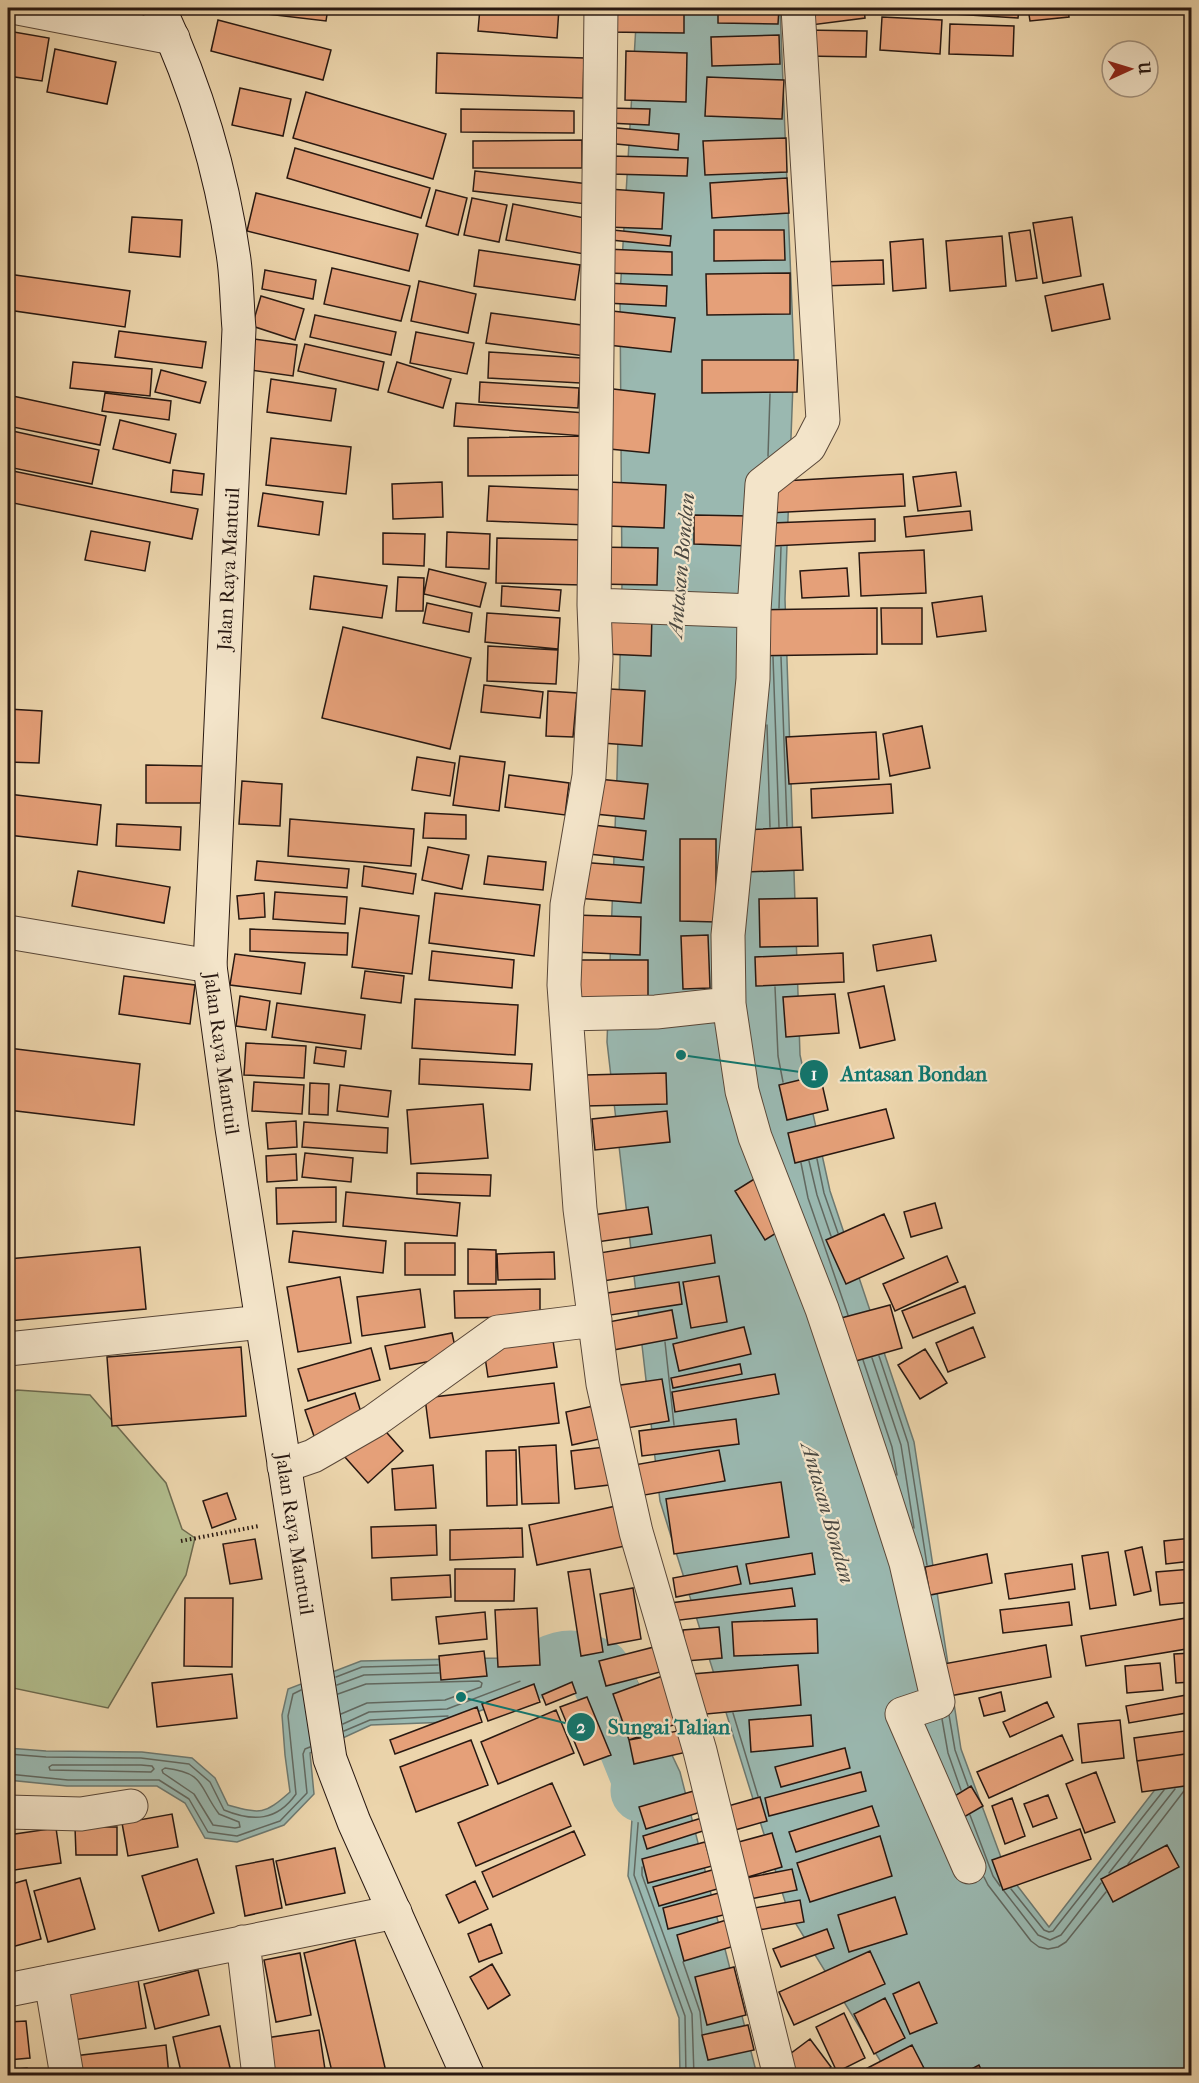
<svg xmlns="http://www.w3.org/2000/svg" width="1199" height="2083" font-family="'IM FELL French Canon',serif">
<rect width="100%" height="100%" fill="#ecd5ac"/>
<filter id="stains"><feTurbulence type="fractalNoise" baseFrequency=".00333" numOctaves="4"/><feColorMatrix values="0 0 0 0 .2 0 0 0 0 .09 0 0 0 0 .02 0 0 0 .5 -.17"/></filter>
<radialGradient id="worn" r=".72"><stop offset=".6" stop-color="#630" stop-opacity="0"/><stop offset="1" stop-color="#630" stop-opacity=".3"/></radialGradient>
<path fill="#b2be8e" stroke="#6d6b50" stroke-width="1.5" d="M17,1390L90,1395L166,1483L182,1529L195,1538L186,1575L108,1708L8,1687V1395Z"/>
<path fill="#9ab8b0" stroke="#6c7870" stroke-width="1.5" d="M637,8H780L794,357L785,599L800,1055L830,1191L914,1442L961,1749L1006,1871L1049,1927L1191,1743V2075H889L788,1911L660,1501L607,1042L617,776L622,584L620,295Z
M562,1646L598,1647L634,1675L680,1772L757,2075H680L679,2018L628,1876L633,1805L629,1747L613,1701L582,1676L552,1684L450,1722L371,1725L310,1753L314,1794L284,1825L237,1842L205,1838L185,1803L157,1786H67L8,1780V1748L46,1751L142,1752L192,1758L215,1778L228,1805C261,1814 264,1815 290,1792L285,1755L282,1715L288,1689L361,1661L499,1658Z"/>
<g fill="none" stroke-linecap="round" stroke-linejoin="round">
<path stroke="#616860" stroke-width="1.5" d="M768,456L770,394
M779,608L781,547
M773,657L779,827
M781,657L787,826
M767,725L770,827
M775,987L778,1056L783,1082
M817,1159L824,1193L838,1233
M809,1161L817,1195L831,1236
M801,1163L808,1198L848,1315
M665,1342L674,1425
M879,1356L908,1443L927,1565
M872,1358L901,1445L914,1528
M863,1360L892,1447L897,1475
M336,1677L362,1667L438,1665
M535,1684L582,1671L612,1693
M337,1685L364,1675L439,1673
M338,1694L366,1684L479,1681L482,1683L481,1687L445,1700L367,1703L341,1714
M733,1713L758,1796
M949,1715L955,1750L968,1786
M942,1719L948,1753L961,1790
M343,1724L369,1712L447,1709L547,1671L568,1666L570,1663L568,1660L541,1664
M344,1731L370,1720L448,1716
M8,1754L46,1757L141,1758L189,1764L210,1782L224,1810C253,1822 277,1821 296,1794L288,1716L293,1694L301,1690
M52,1765H141L152,1766L154,1769L151,1772L50,1770L49,1767Z
M165,1768C206,1773 198,1786 219,1814L239,1822L240,1827L235,1828L213,1825L194,1794L163,1773L162,1770Z
M8,1774L68,1780H159L189,1799L208,1832L237,1836L280,1821L307,1793L303,1754L305,1749L310,1747
M639,1812L634,1875L685,2016L686,2076
M970,1815L993,1876L1000,1886
M1128,1864L1187,1787
M642,1867V1875L692,2014L694,2076
M1109,1873L1175,1789
M984,1877L988,1885L1031,1941L1039,1947L1048,1949L1058,1947L1066,1942L1106,1892
M1011,1889L1044,1930L1049,1932L1053,1931L1164,1790
M1004,1891L1038,1935L1050,1940L1061,1935L1101,1883
M683,1962L700,2012L702,2034"/>
<path stroke="#9ab8b0" stroke-width="63" d="M549,1668C569,1658 580,1662 599,1670L643,1779L642,1791"/>
</g>
<path fill="#e5a079" stroke="#281811" stroke-width="1.5" d="M250,8H328L326,21L250,12Z
M480,8H559L557,38L478,31Z
M607,8H684V33L606,32Z
M718,8H779L778,24L718,23Z
M809,8H864L865,18L811,25Z
M876,8H937V13L875,11Z
M937,8H1019L1018,18L937,13Z
M1028,8H1068L1069,17L1030,21Z
M882,17L942,20L940,54L880,50Z
M218,20L331,50L323,80L211,51Z
M950,24L1014,26L1013,56L949,54Z
M804,30L867,31L866,57L803,56Z
M8,31L49,38L42,81L8,76Z
M779,35L780,64L712,66L711,37Z
M55,49L116,62L107,104L47,92Z
M626,51L687,53L686,102L625,100Z
M437,53L584,58L583,98L436,93Z
M707,77L784,80L782,119L705,116Z
M240,88L291,99L283,136L232,125Z
M306,92L446,134L433,179L293,138Z
M609,108L650,109L649,125L608,123Z
M461,109L574,111V133L461,132Z
M607,127L679,134L678,150L606,143Z
M786,138L787,172L705,175L703,141Z
M582,140V168H473V141Z
M295,148L430,188L421,218L287,178Z
M610,156L688,158L687,176L610,174Z
M475,171L589,184L587,204L473,191Z
M787,178L789,213L712,218L710,183Z
M8,181L13,183L8,209Z
M609,189L664,193L662,229L607,227Z
M436,190L467,198L458,235L426,226Z
M256,193L418,234L409,271L247,231Z
M472,198L507,205L499,242L464,235Z
M513,204L590,219L584,254L506,240Z
M132,217L182,220L180,257L129,252Z
M1072,217L1081,276L1043,283L1033,223Z
M603,229L671,236L670,246L601,239Z
M714,230H784L785,260L714,261Z
M1030,230L1037,278L1016,281L1009,233Z
M1002,236L1006,286L950,291L946,241Z
M923,239L926,288L893,291L890,242Z
M606,249L672,252V275L606,273Z
M479,250L580,265L575,300L474,286Z
M883,260L884,284L822,286L821,262Z
M332,268L410,286L401,321L324,304Z
M265,270L316,280L313,299L262,289Z
M790,273V314L707,315L706,274Z
M8,274L130,291L125,327L8,310Z
M419,281L476,294L468,333L411,321Z
M606,283L667,286L666,306L605,303Z
M1103,284L1110,319L1052,331L1045,296Z
M261,296L304,309L295,340L252,326Z
M603,310L675,318L671,352L599,344Z
M491,313L589,326L585,356L486,343Z
M315,315L396,332L391,355L310,337Z
M119,331L206,342L202,368L115,357Z
M416,332L474,343L467,374L410,363Z
M247,338L297,345L293,376L244,369Z
M305,344L384,362L378,390L298,371Z
M489,352L582,358L580,383L488,378Z
M702,360H798L797,392L702,393Z
M73,362L152,369L150,396L70,388Z
M397,362L451,379L443,408L388,392Z
M161,370L206,382L200,403L155,392Z
M271,379L336,389L331,421L267,412Z
M480,382L579,388L578,408L479,402Z
M605,388L655,394L649,453L600,448Z
M105,393L171,401L169,420L102,411Z
M8,395L106,416L100,445L8,426Z
M456,403L585,413L584,436L454,426Z
M120,420L176,434L170,463L113,449Z
M8,430L99,450L92,484L8,467Z
M584,436V475L468,476V438Z
M271,438L351,447L346,494L266,485Z
M8,470L198,509L192,539L8,502Z
M173,470L204,474L202,495L171,492Z
M956,472L961,506L918,511L913,477Z
M903,474L905,506L768,513L766,482Z
M442,482L443,517L393,519L392,484Z
M609,482L666,485L664,528L607,526Z
M489,486L587,490L586,525L487,521Z
M263,493L323,502L319,535L258,526Z
M970,511L972,530L906,537L904,517Z
M694,515L750,516L749,546L694,544Z
M875,519V541L772,546L771,523Z
M91,531L150,542L145,571L85,560Z
M447,532L490,534L489,569L446,567Z
M383,533L425,534L424,566L383,564Z
M497,538L584,540L583,585L496,583Z
M594,547L658,548L657,585L593,584Z
M924,550L926,593L861,596L859,553Z
M847,568L849,596L802,598L800,571Z
M429,569L486,583L480,607L424,594Z
M314,576L387,586L382,618L310,609Z
M398,577L424,578L423,611H396Z
M502,586L561,590L559,611L501,606Z
M982,596L986,631L937,637L932,603Z
M427,603L472,613L469,632L423,623Z
M877,608V654L751,656L750,610Z
M881,608H922V644H882Z
M606,612L652,614L651,656L605,654Z
M487,613L560,618L558,649L485,642Z
M343,627L471,658L450,749L322,718Z
M488,646L558,650L556,684L487,681Z
M484,685L543,692L540,718L481,712Z
M592,688L645,691L642,746L588,742Z
M548,691L577,693L573,737L546,736Z
M8,709L42,711L39,763L8,762Z
M922,726L930,768L890,776L883,734Z
M876,732L879,779L789,784L786,737Z
M460,756L505,762L499,811L453,805Z
M417,757L455,763L450,796L412,790Z
M146,765L204,766L203,803H146Z
M509,775L569,783L565,815L505,807Z
M598,779L648,784L644,819L595,814Z
M242,781L282,784L280,826L239,824Z
M891,784L893,813L812,818L811,789Z
M8,794L101,805L97,845L8,835Z
M425,813L466,815V839L423,838Z
M290,819L414,829L411,866L288,856Z
M117,824L181,827L180,850L116,846Z
M584,824L646,831L643,860L580,853Z
M801,827L803,870L745,872L743,830Z
M680,839H716V922L680,921Z
M428,847L469,855L462,889L422,880Z
M488,856L546,862L543,890L484,884Z
M257,861L349,869L347,888L255,880Z
M579,862L644,867L641,903L576,898Z
M364,866L416,874L413,894L362,886Z
M78,871L170,887L164,923L72,906Z
M275,892L347,897L345,924L273,919Z
M264,893L265,917L239,919L237,896Z
M435,893L540,905L534,956L429,943Z
M817,898L818,946L760,947L759,899Z
M360,908L419,916L412,974L352,967Z
M574,915L641,917L640,955L573,952Z
M250,929L348,933L347,955L250,951Z
M708,935L710,988L683,989L681,936Z
M931,935L936,961L877,971L873,945Z
M432,951L514,960L512,988L429,980Z
M843,953L844,982L756,986L755,957Z
M235,954L305,963L301,994L230,985Z
M578,960H648V1000L578,999Z
M365,971L404,976L401,1003L361,998Z
M124,976L195,985L190,1024L119,1014Z
M884,986L895,1040L860,1048L848,993Z
M835,994L839,1033L786,1037L783,997Z
M240,996L270,1001L266,1030L236,1026Z
M415,999L518,1005L515,1055L412,1048Z
M277,1003L365,1015L361,1049L272,1037Z
M246,1043L306,1046L304,1078L244,1075Z
M316,1047L346,1051L344,1067L314,1063Z
M8,1048L140,1064L134,1125L8,1110Z
M420,1059L532,1064L530,1090L419,1084Z
M666,1073L667,1104L586,1106L585,1075Z
M820,1075L828,1110L787,1120L779,1085Z
M254,1082L304,1085L302,1114L252,1111Z
M310,1083L329,1084L328,1115L309,1114Z
M340,1085L391,1091L388,1117L337,1111Z
M483,1104L488,1158L411,1164L407,1110Z
M886,1109L894,1138L795,1163L788,1133Z
M667,1111L670,1142L595,1150L592,1119Z
M296,1121L297,1147L268,1149L266,1123Z
M304,1122L388,1128L387,1153L302,1147Z
M305,1153L353,1158L351,1182L302,1177Z
M296,1154L297,1180L267,1182L266,1156Z
M417,1173L491,1175L490,1196L417,1194Z
M764,1173L794,1222L765,1240L735,1191Z
M336,1187V1222L277,1224L276,1188Z
M346,1192L460,1203L457,1236L343,1226Z
M935,1203L942,1228L911,1237L904,1212Z
M648,1207L652,1234L597,1242L593,1215Z
M884,1214L904,1258L846,1284L826,1240Z
M293,1231L386,1241L383,1273L289,1262Z
M711,1235L715,1263L597,1282L593,1254Z
M405,1243H455V1275H405Z
M140,1247L146,1309L8,1321V1259Z
M468,1249L496,1250V1284H468Z
M554,1252L555,1279L498,1280L497,1254Z
M947,1256L958,1282L895,1311L883,1284Z
M719,1276L727,1322L691,1328L683,1282Z
M340,1277L351,1343L298,1352L287,1287Z
M679,1282L682,1304L604,1316L601,1294Z
M965,1286L975,1313L913,1338L902,1311Z
M420,1289L425,1327L362,1336L357,1297Z
M540,1289V1317L455,1318L454,1291Z
M890,1305L902,1348L838,1366L826,1322Z
M672,1310L677,1338L608,1351L603,1323Z
M744,1327L751,1354L679,1371L673,1344Z
M973,1327L985,1357L948,1372L936,1343Z
M452,1333L457,1356L390,1369L385,1346Z
M552,1334L557,1367L488,1377L483,1344Z
M241,1347L246,1416L112,1426L107,1357Z
M371,1348L380,1380L308,1401L298,1369Z
M925,1349L947,1383L920,1399L898,1365Z
M740,1364L742,1374L673,1388L671,1378Z
M775,1374L779,1394L675,1412L672,1392Z
M662,1379L669,1421L621,1429L614,1386Z
M554,1383L559,1423L430,1438L425,1398Z
M355,1393L364,1422L315,1439L305,1410Z
M598,1405L604,1438L572,1445L566,1412Z
M736,1419L739,1444L642,1456L639,1431Z
M380,1425L403,1451L368,1483L344,1456Z
M556,1445L559,1503L522,1504L519,1447Z
M605,1447L609,1485L575,1489L571,1451Z
M516,1450L517,1505L487,1506L486,1451Z
M719,1450L725,1481L639,1496L634,1465Z
M433,1465L436,1508L395,1510L392,1469Z
M781,1482L789,1537L674,1554L666,1499Z
M227,1493L236,1519L212,1528L203,1501Z
M616,1506L625,1546L537,1565L529,1525Z
M436,1525L437,1555L372,1558L371,1527Z
M522,1528L523,1557L450,1560V1530Z
M1192,1538V1561L1166,1564L1164,1541Z
M255,1539L262,1579L230,1584L223,1544Z
M1142,1547L1151,1591L1134,1595L1125,1551Z
M1108,1552L1116,1605L1090,1609L1082,1556Z
M812,1553L815,1574L750,1584L746,1564Z
M987,1554L992,1583L930,1595L925,1567Z
M1072,1564L1075,1589L1009,1599L1005,1574Z
M737,1566L741,1584L676,1597L673,1578Z
M455,1569H515L514,1601H455Z
M590,1569L603,1652L581,1656L568,1572Z
M1192,1569V1602L1160,1605L1156,1572Z
M450,1575L451,1597L392,1600L391,1578Z
M633,1588L641,1639L608,1645L600,1594Z
M792,1588L795,1606L672,1621L670,1603Z
M185,1598H233L232,1667L184,1666Z
M1069,1602L1072,1625L1003,1633L1000,1610Z
M537,1608L540,1665L498,1667L495,1610Z
M485,1612L487,1639L439,1644L436,1617Z
M1192,1617V1648L1086,1666L1081,1636Z
M817,1619L818,1653L734,1656L732,1622Z
M719,1627L722,1658L686,1661L683,1630Z
M1046,1645L1051,1677L944,1697L938,1665Z
M654,1647L660,1672L606,1686L599,1661Z
M484,1651L487,1676L441,1680L439,1656Z
M1192,1653V1682L1176,1683L1174,1654Z
M1160,1663L1163,1690L1127,1693L1125,1666Z
M798,1665L801,1705L696,1715L692,1674Z
M232,1674L237,1718L157,1727L152,1683Z
M668,1674L685,1721L629,1740L613,1694Z
M572,1682L576,1693L546,1705L542,1695Z
M534,1684L540,1702L488,1721L482,1704Z
M1001,1692L1005,1711L984,1716L979,1698Z
M1192,1694V1712L1129,1723L1126,1706Z
M587,1697L611,1755L584,1765L560,1707Z
M1047,1702L1054,1717L1010,1737L1003,1722Z
M477,1707L482,1722L395,1754L390,1740Z
M556,1710L574,1753L498,1784L481,1742Z
M811,1715L813,1746L751,1752L749,1720Z
M1120,1720L1124,1758L1082,1763L1078,1724Z
M683,1730L687,1752L634,1764L629,1740Z
M1192,1730V1753L1137,1761L1134,1738Z
M1062,1735L1073,1760L989,1798L977,1772Z
M471,1740L488,1785L416,1812L400,1767Z
M845,1748L850,1768L781,1787L775,1767Z
M1192,1753V1785L1142,1792L1137,1761Z
M861,1772L866,1791L769,1816L765,1798Z
M1096,1772L1115,1822L1085,1833L1066,1784Z
M552,1783L571,1826L476,1866L458,1823Z
M971,1786L983,1806L964,1817L953,1797Z
M697,1790L704,1811L646,1829L639,1807Z
M1048,1795L1057,1818L1033,1827L1024,1804Z
M760,1797L767,1821L735,1830L728,1806Z
M1012,1798L1025,1836L1005,1844L992,1806Z
M872,1806L879,1826L796,1852L789,1832Z
M172,1814L178,1847L128,1856L122,1823Z
M705,1817L709,1829L647,1849L643,1836Z
M75,1827H117V1855H76Z
M56,1828L61,1863L8,1871V1835Z
M1080,1829L1091,1859L1003,1890L992,1860Z
M574,1831L585,1855L493,1897L482,1872Z
M772,1833L782,1867L741,1879L731,1844Z
M880,1836L892,1876L810,1902L797,1863Z
M705,1842L712,1866L648,1883L642,1859Z
M1167,1845L1179,1867L1113,1902L1101,1879Z
M335,1848L345,1893L286,1905L276,1861Z
M197,1859L214,1913L159,1931L142,1876Z
M273,1859L282,1908L245,1916L236,1866Z
M719,1868L724,1887L659,1906L653,1887Z
M792,1869L797,1890L745,1900L741,1879Z
M80,1878L95,1929L48,1942L34,1891Z
M26,1880L41,1939L8,1948V1885Z
M475,1881L488,1909L459,1923L446,1895Z
M730,1890L735,1912L668,1929L663,1908Z
M895,1897L907,1934L849,1952L838,1915Z
M800,1900L804,1922L753,1931L749,1909Z
M733,1918L741,1944L684,1961L677,1935Z
M491,1924L502,1953L479,1962L468,1934Z
M827,1929L834,1948L781,1967L773,1949Z
M355,1940L387,2076H333L304,1953Z
M870,1951L885,1984L794,2025L779,1992Z
M300,1953L311,2015L276,2022L264,1960Z
M492,1964L510,1995L488,2009L470,1977Z
M734,1967L746,2015L707,2025L695,1977Z
M198,1970L209,2015L155,2029L144,1984Z
M138,1980L146,2028L74,2040L66,1993Z
M919,1982L937,2023L910,2034L893,1994Z
M885,1998L905,2038L874,2054L854,2014Z
M844,2013L865,2058L837,2072L816,2027Z
M26,2021L30,2058L8,2060V2022Z
M748,2025L754,2050L708,2060L702,2035Z
M220,2026L232,2076H182L173,2037Z
M319,2030L326,2076H272L266,2038Z
M810,2039L831,2067L821,2076H794L782,2060Z
M166,2045L169,2076H76L74,2056Z
M912,2045L927,2074L924,2076H852Z
M979,2065L984,2076H958Z
M27,2068L28,2076H8V2070Z"/>
<g fill="none" stroke-linecap="round" stroke-linejoin="round">
<g stroke="#594738" stroke-width="35">
<path id="street" d="M18,8L173,38
M601,8L594,605L596,659L589,776L567,905L564,985L580,1209L603,1384L636,1532L700,1751L780,2076
M798,8L823,420L809,447L762,484L754,611L753,679L728,935L729,1004L742,1091L755,1137L822,1309L880,1482L906,1563L938,1702L902,1714L969,1867
M594,605L754,611
M8,932L210,966
M566,1014L656,1012L729,1004
M8,1349L261,1322
M284,1466L313,1456L374,1421L498,1332L595,1320
M8,1812L81,1814L131,1806
M243,1942L259,2076
M51,1981L67,2076
M8,1990L395,1912"/>
</g>
<g stroke="#281811" stroke-width="35">
<g id="secondary">
<path id="s1" d="M159,8C196,87 222,173 234,260C237,283 237,306 239,329L210,966L232,1128L330,1759L354,1822L468,2076"/>
</g>
</g>
<path stroke="#281811" stroke-width="4" stroke-dasharray="1.5 3" stroke-linecap="butt" d="M181,1541L259,1526"/>
<use href="#street" stroke="#f3e4c9" stroke-width="33"/>
<use href="#secondary" stroke="#f3e4c9" stroke-width="33"/>
</g>
<g text-anchor="middle" stroke-width="4.5" stroke-linejoin="round" paint-order="stroke">
<g font-size="20" fill="#281811" stroke="#f3e4c9">
<text transform="translate(228 569) rotate(-87)" y="7">Jalan Raya Mantuil</text>
<text dy="7" stroke="none"><textPath href="#s1" startOffset="1059">Jalan Raya Mantuil</textPath></text>
<text dy="7" stroke="none"><textPath href="#s1" startOffset="1545">Jalan Raya Mantuil</textPath></text>
</g>
<g font-size="21" font-style="italic" fill="#4a4841" stroke="#f3e4c9">
<text transform="translate(681 565) rotate(-85)" y="7">Antasan Bondan</text>
<text transform="translate(828 1513) rotate(74)" y="7">Antasan Bondan</text>
</g>
</g>
<path fill="none" stroke="#0f766e" stroke-width="2" d="M681 1055L814 1074M461 1697L581 1727"/>
<g fill="#0f766e" stroke="#f3e4c9" stroke-width="2">
<circle cx="681" cy="1055" r="6"/>
<circle cx="461" cy="1697" r="6"/>
<circle cx="814" cy="1074" r="15"/>
<circle cx="581" cy="1727" r="15"/>
</g>
<g font-size="18" text-anchor="middle" font-weight="bold" fill="#fff">
<text x="814" y="1080">1</text>
<text x="581" y="1733">2</text>
</g>
<g font-size="21" text-anchor="middle" font-weight="bold" fill="#0f766e" stroke="#f3e4c9" stroke-width="4.5" stroke-linejoin="round" paint-order="stroke">
<text x="914" y="1081">Antasan Bondan</text>
<text x="669" y="1734">Sungai Talian</text>
</g>
<rect width="1199" height="2083" fill="none" stroke="#ecd5ac" stroke-width="30"/>
<rect x="9" y="9" width="1181" height="2065" fill="none" stroke="#281811" stroke-width="3"/>
<rect x="15" y="15" width="1169" height="2053" fill="none" stroke="#281811" stroke-width="1.5"/>
<g transform="translate(1130 69) rotate(86)"><circle r="28" fill="#f3e4c9" stroke="#a2927f" stroke-width="1.5"/>
<path d="M0-4.5L10 22L0 15L-10 22Z" fill="#8f2418"/>
<text y="-9" font-size="16" font-weight="bold" text-anchor="middle" fill="#281811">U</text>
</g>
<rect width="100%" height="100%" filter="url(#stains)"/>
<rect width="100%" height="100%" fill="url(#worn)"/>
</svg>
